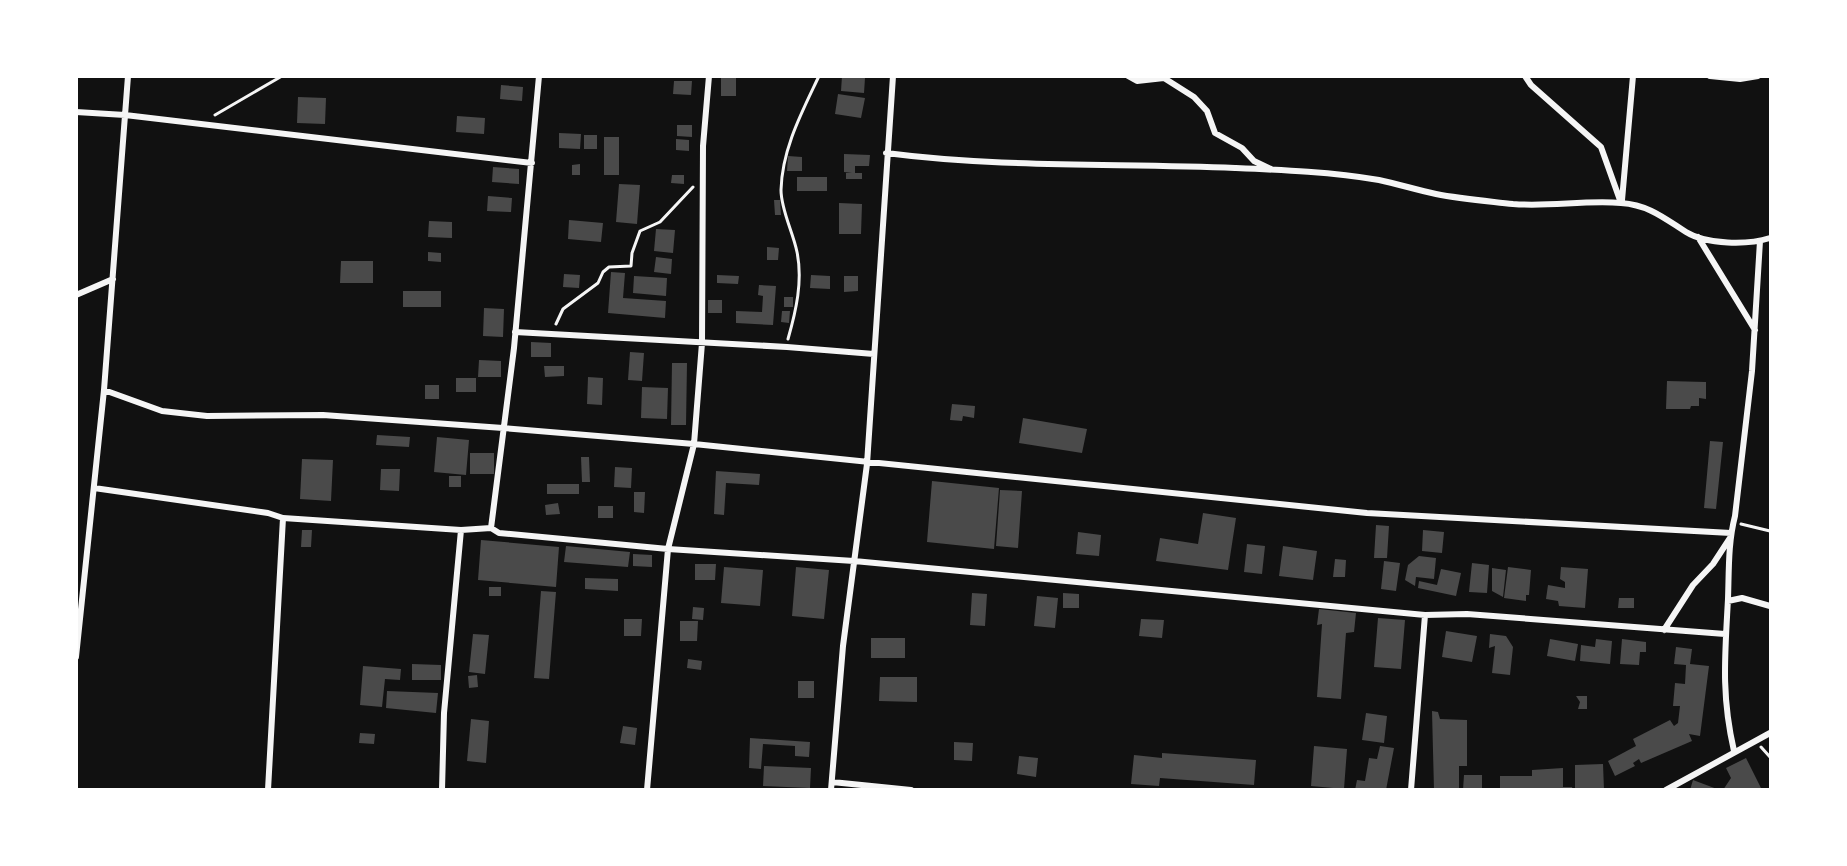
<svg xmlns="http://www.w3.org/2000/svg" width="1847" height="866" font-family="'Alegreya Sans',sans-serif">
<rect width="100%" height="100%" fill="#111"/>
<path fill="#4a4a4a" d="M842,76L865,78L864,93L841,91Z
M721,78H736V96H721Z
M674,81H692L691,95L673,94Z
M501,85L523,87L522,101L500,99Z
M838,94L865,98L861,118L835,114Z
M298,97L326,98L325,124L297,123Z
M457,116L485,118L484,134L456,132Z
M677,125H692V137L677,136Z
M559,133L581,134L580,149L559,148Z
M584,135H597V149H584Z
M604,137H619V175H604Z
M676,139L689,140V151L676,150Z
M844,154L870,155L869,166H855V173H862V179H846V173H852L844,172Z
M788,156L802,157V171H787Z
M580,164V175H572V165Z
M493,167L519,169V184L492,182Z
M672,175H684V184L671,183Z
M797,177H827V191H797Z
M619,184L640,185L637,224L616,222Z
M488,196L512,198L511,212L487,211Z
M774,200H780L781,215H775Z
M839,203L862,204L861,234H839Z
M569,220L603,223L601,242L568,239Z
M429,221L452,222V238L428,237Z
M656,229L675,230L673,253L654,251Z
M767,247L779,248L778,260H767Z
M428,252L441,253V262L428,261Z
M656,257L672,259L671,274L654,272Z
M341,261H373V283H340Z
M611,272L625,273L623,298L666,301L665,318L608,313Z
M564,274L580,275L579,288L563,287Z
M717,275L739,276L738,284L717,283Z
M811,275L830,276V289L810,288Z
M634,276L667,278L666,296L633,293Z
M844,276H858V291L844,292Z
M759,285L776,286L773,325L736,323V311L762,312L763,296L758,295Z
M403,291H441V307H403Z
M784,297H793V307H784Z
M708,300H722V313H708Z
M484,308L504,309L503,337L483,336Z
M782,311H790L789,323L781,322Z
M531,342L551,343V357H531Z
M630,352L644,353L642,381L628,380Z
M479,360L501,361V377H478Z
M672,363H687L686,425H671Z
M544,366H564V376L545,377Z
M588,377L603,378L602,405L587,404Z
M456,378H476V392H456Z
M1667,381L1706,382V399L1699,398V406H1691L1690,409H1666Z
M425,385H439V399H425Z
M642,387L668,388L667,419L641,418Z
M952,404L975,406L974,418L963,416L962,421L950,420Z
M1023,418L1087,429L1082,453L1019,443Z
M377,435L410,437L409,447L376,445Z
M437,437L469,440L466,475L434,472Z
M1710,441L1723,442L1716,509L1704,508Z
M470,453H494V474H470Z
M581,457H589L590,482H582Z
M302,459L333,460L331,501L300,499Z
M615,467L632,468L631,488L614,487Z
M381,469H400L399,491L380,490Z
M716,471L760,474L759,485L726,483L724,515L714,514Z
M449,476H461V487H449Z
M932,481L999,488L994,549L927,542Z
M547,484H579V494H547Z
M1000,490L1022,491L1018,548L996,546Z
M634,492H645L644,513L634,512Z
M558,503L560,514L546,515L545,505Z
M598,506H613V518H598Z
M1203,513L1236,518L1228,570L1156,561L1160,538L1198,544Z
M1376,525L1389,526L1387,558H1374Z
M302,530H312L311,547H301Z
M1423,530L1444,532L1442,553L1422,551Z
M1078,532L1101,535L1099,556L1076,554Z
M481,540L559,547L556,587L478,580Z
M1247,544L1265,546L1262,574L1244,572Z
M566,546L630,552L628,567L564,562Z
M1283,546L1317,551L1313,580L1279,576Z
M633,554L652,555V567L633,566Z
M1419,556L1436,558L1434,579L1416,577L1415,586L1405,580L1408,565Z
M1335,559L1346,560L1345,577H1333Z
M1384,561L1400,563L1396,591L1381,589Z
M1472,563L1489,565L1487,593L1469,592Z
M695,564H716L715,580H695Z
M724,567L763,570L760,606L721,603Z
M796,567L829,570L824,619L792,616Z
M1508,567L1531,570L1529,595H1526V601L1504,598Z
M1561,567L1588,569L1585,608L1559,606L1558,601L1546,599L1548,585L1565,588V582L1560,579Z
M1492,568L1506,570L1503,597L1492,591Z
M1441,569L1461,573L1456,596L1418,588L1419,581L1437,585Z
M585,578L618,579V591L585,589Z
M489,587H501V596H489Z
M541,591L556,592L549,679L534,678Z
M972,593L987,594L985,626L970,625Z
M1063,593L1079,594V608H1063Z
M1037,596L1058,598L1055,628L1034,626Z
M1619,598H1634V608H1618Z
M693,607L704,608L703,620L692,619Z
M1319,609L1356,613L1354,632L1346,633L1341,699L1317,697L1322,624L1317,625Z
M1378,618L1405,620L1401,669L1374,667Z
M624,619H642L641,636H624Z
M1141,619L1164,620L1162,638L1139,636Z
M680,621H698L697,641H680Z
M1446,631L1477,636L1472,662L1442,657Z
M473,634L489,635L485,674L469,672Z
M1490,634L1506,636L1513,647L1510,675L1492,673L1495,646L1489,648Z
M871,638H905V658H871Z
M1550,639L1578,644L1575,661L1547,656Z
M1596,639L1612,641L1610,664L1580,661L1581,645L1595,647Z
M1622,639L1646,642V652H1640L1639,665L1620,664Z
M1676,647L1692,649L1690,664L1709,666L1700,736L1689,734L1692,741L1641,763L1639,759L1633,763L1635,766L1615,776L1608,761L1636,746L1633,739L1670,720L1674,726L1678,723L1680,706H1673L1675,683L1685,684L1686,665L1674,664Z
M688,659L702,661L701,670L687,668Z
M412,664L441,665V680H412Z
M363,666L401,669L400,680L385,679L382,707L360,705Z
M477,675L478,687L469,688L468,676Z
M880,677H917V702L879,701Z
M798,681H814V698H798Z
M387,691L438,693L436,713L386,708Z
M1576,696H1587V709H1578L1580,702Z
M1432,711L1438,712L1440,719L1467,720V766H1459V790H1434Z
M1366,713L1387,716L1384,743L1362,740Z
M471,719L489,721L486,763L467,761Z
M623,726L637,728L635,745L620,743Z
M360,733L375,734L374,744L359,743Z
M750,738L810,742L809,757L795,756V746L763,744L761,769L749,768Z
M954,742L973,743L972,761L954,760Z
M1314,746L1347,749L1344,789L1311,786Z
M1380,746L1394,748L1386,790H1355L1357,780L1365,781L1369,758L1377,759Z
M1162,753L1256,760L1254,785L1160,778L1159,786L1131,784L1134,755L1162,758Z
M1019,756L1038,758L1036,777L1017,774Z
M1746,758L1762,790H1723L1731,778L1726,768Z
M1603,764L1604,790H1575V765Z
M764,766L811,768L810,788L763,786Z
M1563,768V787H1572L1573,790H1500V776H1532V770Z
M1464,775H1482V790H1463Z
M1693,780L1717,789V790H1690Z"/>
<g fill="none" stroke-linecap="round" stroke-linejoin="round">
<path stroke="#f5f5f5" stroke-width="3" d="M215,115L282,76
M556,324L563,309L598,283L603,272L609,267L631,266L632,253L640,231L660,222L693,187
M788,339C796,311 803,281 797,252C793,232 781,210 781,190C782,149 802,112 819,76
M1741,524L1770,531
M1761,747L1770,757"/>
<path stroke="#f5f5f5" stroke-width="6" d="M1128,76L1137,81L1164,78L1194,97L1207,111L1215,133L1242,148L1254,161L1271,169
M1525,76L1531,85L1601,147L1621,203
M1710,76L1740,79L1758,76
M76,112L125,115L532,163
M886,153C1001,168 1119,163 1235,168C1283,170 1332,172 1379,180C1398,184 1417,190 1436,194C1461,199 1487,201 1513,204C1549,207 1585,200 1621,203C1649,205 1664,218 1686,232C1707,245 1748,245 1770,238
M1622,200L1633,76
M1698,237L1755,330
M76,295L113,279
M515,332L787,347L874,354
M104,390L162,411L207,416L323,415L503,428L694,444L1367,513L1731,533
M94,488L268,513L283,518L461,530L491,528L499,533L668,549L854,561L1425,615L1467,614L1725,634
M491,528L514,348L539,76
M1728,601L1742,598L1770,606
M1664,630L1693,585L1713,564L1730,538
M76,657L104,390L128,76
M1734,751C1721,695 1725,655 1728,599C1729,571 1728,543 1735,516L1752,371L1760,241
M832,782L911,790
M268,790L283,518
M442,790L444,713L461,530
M647,790L668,549L694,444L702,343L703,146L709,76
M831,790L843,646L867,464L893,76
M1411,790L1425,615
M1666,790L1770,733"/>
</g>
<rect width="1847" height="866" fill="none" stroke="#ffffff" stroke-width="156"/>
</svg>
